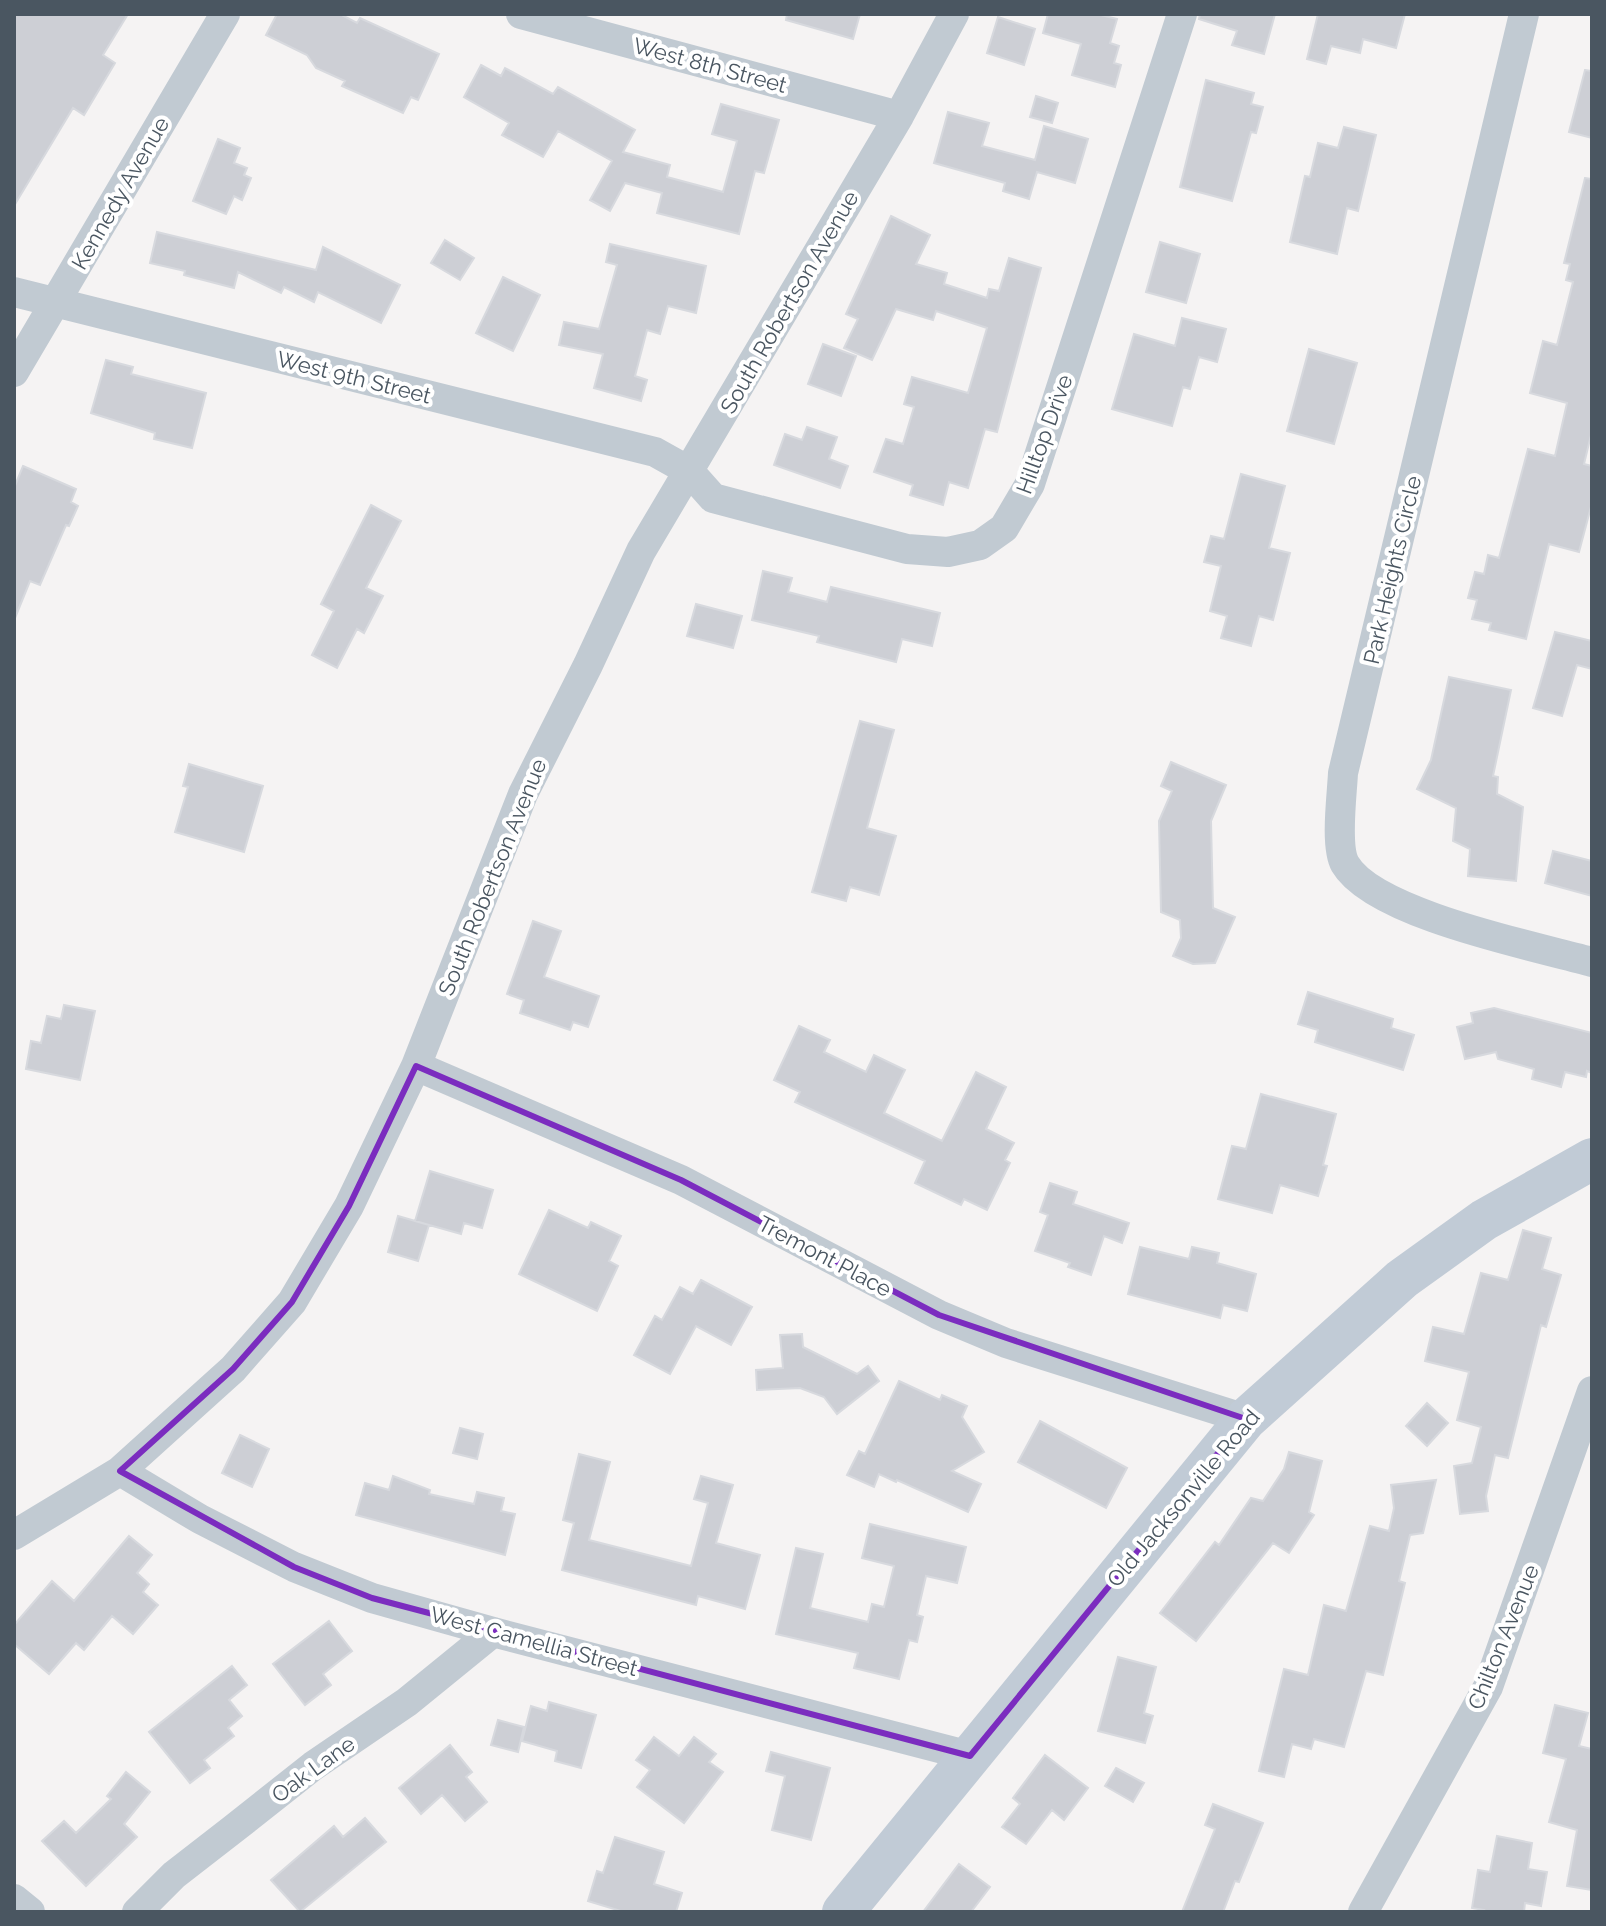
<svg xmlns="http://www.w3.org/2000/svg" width="1606" height="1926" font-family="Raleway,sans-serif">
<rect width="100%" height="100%" fill="#f5f3f3"/>
<path fill="#cdcfd5" stroke="#d7d9de" stroke-width="2" d="M14,14H128L103,55L115,63L84,115L73,108L14,206Z
M277,14H340L357,23L360,18L439,54L418,100L411,97L403,113L342,86L345,81L316,68L307,55L266,35Z
M787,14H860L853,39L786,20Z
M1048,14H1097L1117,19L1110,43L1119,46L1114,63L1121,65L1115,87L1072,75L1081,44L1043,33Z
M1200,14H1275L1264,54L1232,45L1237,31L1199,19Z
M1318,14H1405L1396,48L1363,39L1360,53L1331,46L1326,64L1307,59Z
M998,17L1035,29L1024,65L987,53Z
M481,65L501,76L505,68L553,94L558,87L635,130L623,152L670,165L667,177L723,192L737,141L712,134L721,104L779,120L764,173L755,171L739,234L657,213L662,193L625,183L610,211L590,200L612,161L558,131L543,157L502,135L509,123L464,97Z
M1585,70L1592,71V138L1569,132Z
M1206,80L1254,93L1251,104L1263,107L1256,133L1251,132L1232,201L1180,187Z
M1036,96L1058,103L1052,123L1030,117Z
M948,112L989,123L982,146L1035,160L1044,126L1088,139L1075,183L1037,172L1029,199L1003,191L1005,183L934,163Z
M1344,127L1376,135L1358,211L1347,208L1337,254L1290,242L1305,176L1310,177L1318,143L1338,148Z
M218,139L240,148L234,163L247,168L244,175L251,178L242,200L234,196L226,214L193,201Z
M1585,178L1592,179V431L1584,464L1592,466V503L1579,552L1549,544L1526,639L1489,630L1491,623L1472,619L1477,600L1468,598L1475,572L1484,574L1488,555L1499,558L1528,449L1555,456L1567,403L1530,393L1543,341L1557,345L1573,282L1566,280L1570,264L1564,263Z
M891,216L930,235L916,264L947,273L944,284L987,298L989,289L999,291L1009,258L1041,268L997,432L985,429L968,488L949,482L943,505L910,495L913,485L874,472L886,439L903,444L914,407L904,404L912,377L968,393L987,328L936,311L933,320L896,309L872,360L844,348L858,319L846,314Z
M157,232L316,270L323,247L400,285L381,323L318,292L314,302L284,287L281,293L238,272L234,288L184,275L185,271L150,263Z
M445,240L474,258L460,280L431,263Z
M1160,242L1200,254L1186,303L1146,292Z
M610,244L706,266L696,313L668,306L660,334L647,330L635,376L647,380L641,401L594,388L603,354L559,345L564,322L599,329L617,265L606,262Z
M503,277L540,295L513,351L476,333Z
M1182,318L1226,329L1217,362L1199,357L1190,389L1183,387L1172,426L1112,409L1134,334L1175,346Z
M823,344L856,356L841,396L808,384Z
M1309,349L1357,363L1334,444L1287,431Z
M106,360L133,367L131,374L206,393L192,448L154,439L155,433L91,413Z
M807,427L837,437L829,459L848,466L840,488L774,465L785,434L802,440Z
M23,466L76,489L71,502L78,506L69,526L66,525L40,585L30,581L15,618L14,488Z
M1241,474L1285,486L1269,548L1290,553L1273,620L1259,616L1251,646L1221,638L1227,616L1210,611L1221,566L1204,562L1211,536L1224,539Z
M371,505L401,521L366,588L383,596L364,633L357,629L337,668L312,655L334,611L321,604Z
M763,571L792,578L788,592L827,602L831,587L940,613L932,646L902,639L896,662L817,642L819,636L752,620Z
M696,604L742,616L733,648L687,636Z
M1555,632L1592,641V669L1577,665L1562,716L1533,708Z
M1449,677L1511,690L1493,776L1498,777L1497,794L1523,807L1516,881L1468,876L1470,849L1453,841L1456,808L1417,789L1431,760Z
M860,721L894,730L867,828L896,836L879,895L850,887L846,901L812,892Z
M1171,762L1226,785L1211,821L1213,908L1235,917L1215,963L1193,964L1173,956L1181,938L1180,920L1161,912L1159,821L1172,791L1161,786Z
M189,764L263,786L244,852L175,832L188,787L183,786Z
M1553,851L1592,861V896L1545,883Z
M533,921L561,931L544,977L599,996L588,1027L573,1022L570,1030L520,1013L524,1000L507,994Z
M1308,992L1393,1019L1391,1028L1414,1035L1403,1070L1315,1042L1318,1030L1298,1024Z
M64,1005L95,1011L80,1080L26,1069L31,1041L41,1043L47,1016L61,1019Z
M1494,1008L1592,1033V1073L1587,1071L1586,1077L1565,1072L1561,1087L1532,1079L1534,1069L1498,1059L1496,1052L1465,1059L1457,1027L1473,1023L1471,1013Z
M799,1026L830,1040L824,1052L866,1072L874,1055L905,1070L884,1113L942,1141L976,1072L1006,1087L986,1129L1014,1143L1005,1160L1010,1163L987,1210L964,1199L961,1205L915,1183L925,1161L795,1102L800,1092L774,1080Z
M1261,1094L1336,1114L1323,1165L1327,1166L1318,1196L1280,1185L1272,1213L1218,1199L1232,1146L1246,1149Z
M430,1171L493,1190L482,1228L464,1223L461,1234L415,1221Z
M1050,1183L1077,1192L1073,1204L1129,1223L1122,1243L1104,1236L1091,1275L1068,1267L1070,1263L1035,1251L1048,1215L1040,1212Z
M549,1210L588,1228L591,1222L621,1236L609,1261L618,1266L597,1311L519,1274Z
M398,1216L429,1225L418,1261L388,1252Z
M1523,1230L1551,1238L1542,1269L1561,1275L1546,1327L1541,1325L1508,1458L1495,1455L1486,1496L1488,1511L1460,1514L1454,1466L1472,1463L1481,1427L1457,1420L1469,1372L1425,1361L1433,1327L1464,1334L1481,1273L1508,1280Z
M1140,1247L1189,1259L1192,1247L1219,1253L1217,1263L1256,1274L1247,1311L1223,1305L1220,1318L1128,1294Z
M701,1280L752,1307L731,1345L696,1326L670,1374L634,1355L655,1316L662,1320L680,1287L693,1294Z
M802,1334L803,1347L857,1374L868,1366L879,1381L837,1414L824,1397L800,1388L757,1390L756,1370L783,1368L780,1335Z
M899,1381L940,1400L942,1395L967,1406L962,1417L984,1452L952,1471L981,1484L968,1512L897,1480L896,1482L879,1474L874,1487L847,1475L859,1451L865,1454Z
M1427,1403L1448,1423L1427,1446L1406,1426Z
M1040,1421L1127,1468L1106,1508L1018,1462Z
M460,1428L483,1434L477,1459L453,1453Z
M240,1435L269,1449L252,1487L222,1473Z
M1289,1452L1322,1461L1309,1512L1314,1515L1289,1553L1273,1543L1196,1641L1160,1613L1215,1542L1219,1545L1251,1498L1263,1501L1284,1469Z
M579,1454L610,1462L589,1540L691,1566L708,1503L694,1499L701,1476L733,1485L716,1543L760,1555L745,1609L698,1596L696,1605L562,1570L574,1523L563,1520Z
M393,1476L430,1490L429,1494L474,1504L477,1492L504,1498L501,1511L515,1514L505,1555L356,1515L365,1483L389,1490Z
M1436,1480L1423,1533L1410,1535L1399,1581L1405,1583L1383,1675L1366,1671L1344,1747L1314,1739L1311,1749L1292,1744L1284,1777L1259,1771L1284,1669L1308,1675L1324,1605L1346,1611L1370,1526L1389,1531L1394,1508L1391,1485Z
M870,1524L966,1547L957,1583L926,1576L917,1615L923,1617L917,1642L909,1640L899,1679L854,1668L858,1653L776,1634L796,1548L823,1554L810,1608L868,1622L872,1604L884,1607L894,1566L862,1558Z
M129,1536L152,1555L137,1573L149,1584L143,1592L158,1605L133,1634L112,1616L84,1650L76,1643L49,1674L14,1644V1625L52,1581L74,1601Z
M329,1621L352,1651L323,1674L331,1685L305,1705L273,1664Z
M1118,1657L1156,1667L1144,1713L1153,1716L1145,1743L1098,1731Z
M232,1666L247,1685L229,1700L242,1716L228,1728L234,1736L204,1760L210,1768L190,1783L149,1732Z
M549,1702L596,1715L581,1768L555,1761L557,1751L522,1741L531,1706L547,1711Z
M1555,1705L1588,1713L1579,1746L1592,1749V1890L1567,1886L1577,1830L1549,1822L1566,1759L1543,1753Z
M498,1720L524,1727L518,1752L491,1745Z
M654,1737L679,1756L694,1737L716,1754L709,1762L723,1772L684,1823L637,1787L650,1770L636,1760Z
M450,1745L472,1772L466,1777L487,1802L465,1821L442,1795L421,1814L399,1788Z
M771,1752L830,1768L811,1840L772,1830L785,1776L766,1771Z
M1045,1755L1088,1788L1064,1820L1052,1810L1026,1844L1002,1827L1020,1804L1013,1798Z
M1116,1768L1144,1783L1133,1802L1105,1786Z
M126,1772L150,1792L124,1824L137,1837L86,1886L42,1841L64,1821L76,1833L111,1799L107,1796Z
M1213,1804L1263,1823L1239,1882L1235,1881L1223,1912H1182L1215,1829L1205,1825Z
M365,1818L386,1842L300,1912L271,1880L334,1826L343,1837Z
M1497,1836L1532,1843L1528,1869L1547,1872L1541,1906L1525,1903L1524,1912H1483L1484,1910L1472,1908L1478,1870L1490,1872Z
M615,1837L664,1852L654,1884L682,1893L676,1912H624L588,1901L597,1871L603,1873Z
M959,1864L990,1887L971,1912H923Z"/>
<g fill="none" stroke-linecap="round" stroke-linejoin="round">
<path stroke="#c1cad2" stroke-width="30" d="M521,14L899,116
M1524,14L1343,773C1342,795 1335,846 1345,864C1374,914 1534,946 1592,962
M14,292L655,452L689,471L713,498L907,549L948,552L980,545L1004,528L1030,484L1182,14
M14,372L225,14
M416,1066L681,1180L939,1315L1006,1343L1246,1419
M120,1471L200,1519L294,1567L372,1598L493,1632L970,1756
M14,1535L120,1471L233,1369L292,1302L349,1206L416,1066L523,794L588,665L641,551L899,116L954,14
M14,1899L30,1912
M137,1912L174,1875L232,1830L313,1766L407,1702L493,1632
M1363,1912L1488,1687L1592,1391"/>
<path stroke="#c1cbd6" stroke-width="42" d="M843,1912L1246,1419L1402,1279L1484,1220L1592,1159"/>
</g>
<path fill="none" stroke="#7b2cbf" stroke-width="6" stroke-linejoin="round" d="M416,1066L681,1180L939,1315L1246,1419L970,1756L372,1598L294,1567L120,1471L233,1369L292,1302L349,1206Z"/>
<g text-anchor="middle" stroke-width="8" stroke-linejoin="round" paint-order="stroke">
<g font-size="22" fill="#4a5661" stroke="#fff">
<text transform="translate(710 65) rotate(15)" y="8">West 8th Street</text>
<text transform="translate(120 193) rotate(-60)" y="8">Kennedy Avenue</text>
<text transform="translate(789 302) rotate(-60)" y="8">South Robertson Avenue</text>
<text transform="translate(354 377) rotate(14)" y="8">West 9th Street</text>
<text transform="translate(1044 434) rotate(-70)" y="8">Hilltop Drive</text>
<text transform="translate(1392 570) rotate(-77)" y="8">Park Heights Circle</text>
<text transform="translate(492 877) rotate(-68)" y="8">South Robertson Avenue</text>
<text transform="translate(825 1256) rotate(28)" y="8">Tremont Place</text>
<text transform="translate(1183 1498) rotate(-50)" y="8">Old Jacksonville Road</text>
<text transform="translate(1503 1637) rotate(-68)" y="8">Chilton Avenue</text>
<text transform="translate(534 1641) rotate(15)" y="8">West Camellia Street</text>
<text transform="translate(313 1769) rotate(-36)" y="8">Oak Lane</text>
</g>
</g>
<rect width="1606" height="1926" fill="none" stroke="#4a5661" stroke-width="32"/>
</svg>
